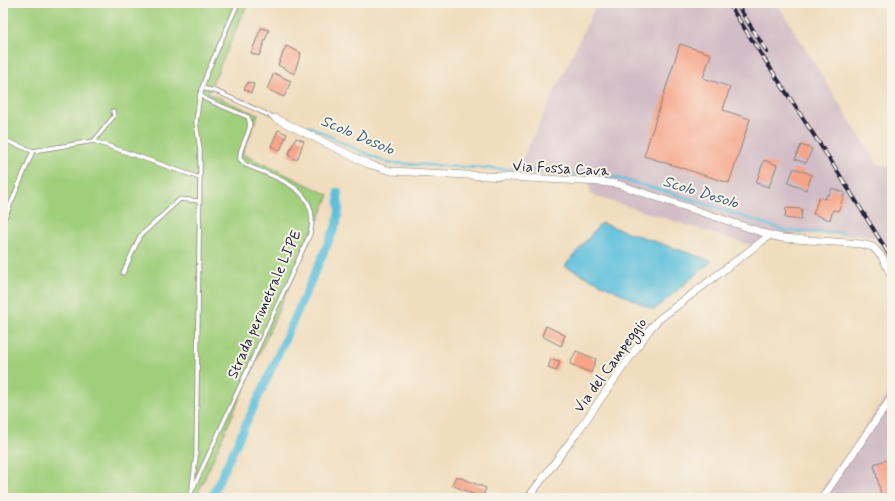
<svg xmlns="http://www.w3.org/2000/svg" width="895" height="501" font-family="Mynerve,sans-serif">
<rect width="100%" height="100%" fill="#f7f3e8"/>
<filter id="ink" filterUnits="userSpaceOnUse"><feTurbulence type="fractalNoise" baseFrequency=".025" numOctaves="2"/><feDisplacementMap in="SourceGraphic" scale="8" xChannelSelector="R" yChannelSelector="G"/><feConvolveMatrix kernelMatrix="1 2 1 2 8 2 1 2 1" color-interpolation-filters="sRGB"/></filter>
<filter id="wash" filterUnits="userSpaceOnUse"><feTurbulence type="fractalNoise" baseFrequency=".012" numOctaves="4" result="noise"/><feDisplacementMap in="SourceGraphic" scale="16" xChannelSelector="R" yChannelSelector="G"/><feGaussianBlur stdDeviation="0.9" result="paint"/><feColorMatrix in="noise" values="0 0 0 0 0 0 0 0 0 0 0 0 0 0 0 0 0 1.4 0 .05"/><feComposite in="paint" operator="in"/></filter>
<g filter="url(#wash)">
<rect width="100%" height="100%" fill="#f0ddbd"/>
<path fill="#d2bdc6" d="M597,3H777L877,164L892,167V268L876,237L865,235L786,234L782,240L771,239L757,242L753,246L591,195L588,178L520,175L522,160Z
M892,388V498H816Z"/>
<path fill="#a0cf7c" stroke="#61785c" d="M3,3H248L208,93L258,115L242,154L329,195L196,498H3Z"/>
<path fill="#5ec0dc" stroke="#40718c" d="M601,223L712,261L654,310L565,266Z"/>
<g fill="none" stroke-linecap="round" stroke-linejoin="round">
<path stroke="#5ec0dc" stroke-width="2.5" d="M309,126L339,141L388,163L541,171
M551,172L610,176L675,194L787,231L843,233"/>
<path stroke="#5ec0dc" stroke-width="8" d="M211,498L270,373L337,223L339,210L338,192"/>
</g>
<g id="blocks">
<path fill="#f6a387" d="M261,28L269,30L259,56L251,53Z
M680,44L711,54L703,78L730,87L723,110L750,119L729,183L644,156Z
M286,46L301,53L294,74L278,65Z
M274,73L291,81L284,97L267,89Z
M248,82L254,84L251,93L244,89Z
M278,130L287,134L280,151L271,146Z
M296,138L304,141L297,160L288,155Z
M801,145L812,149L806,163L795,159Z
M764,160L777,165L769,187L756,183Z
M794,168L812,175L806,190L788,183Z
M832,188L845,193L838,211L833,210L830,220L813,214L819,197L825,199L827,194L829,195Z
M786,208L802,209L801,220L785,218Z
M546,326L565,335L561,346L542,336Z
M576,351L596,359L591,373L570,364Z
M551,359L560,361L556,371L548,368Z
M892,431V445L890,446L887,433Z
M892,458V492L881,495L874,464Z
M456,476L486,488L482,498L452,485Z"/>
</g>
</g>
<g filter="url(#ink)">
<use href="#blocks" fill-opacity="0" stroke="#89807c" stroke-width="1"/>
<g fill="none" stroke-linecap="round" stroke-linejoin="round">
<g stroke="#89807c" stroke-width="5">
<path id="service" d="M113,111L114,116L94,141L200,178V150L196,122L200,94L207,73L238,3
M4,140L33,151
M3,222L33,151L94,141
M123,273L140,236L180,199L199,201
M192,487L196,456L200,178
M190,495L310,234C322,189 278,179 246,165L240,159C238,145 255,131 248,117L205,99L201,95L202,88L218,92L275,118
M838,498L840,496L846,498"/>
</g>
<g stroke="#89807c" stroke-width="8">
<path id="minor" d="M275,118L368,164L391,171L601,182L617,184L770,235L782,238L861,244L873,247L882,257L892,277
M528,498L576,434L649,330L658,320L770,235
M822,498L892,397"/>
</g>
<use href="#service" stroke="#fff" stroke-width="3.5"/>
<use href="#minor" stroke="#fff" stroke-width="7"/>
<g stroke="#22223b" stroke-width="4">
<path id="rail" d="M728,3L836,169L892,259
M736,3L767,52"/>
</g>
<use href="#rail" stroke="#f7f3e8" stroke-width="2.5" stroke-dasharray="8" stroke-linecap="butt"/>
</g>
</g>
<g text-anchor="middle" stroke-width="4" stroke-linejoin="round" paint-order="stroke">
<g font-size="15" fill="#22223b" stroke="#f7f3e8">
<text transform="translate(561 168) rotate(3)" y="5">Via Fossa Cava</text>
<text transform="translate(264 304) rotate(-66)" y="5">Strada perimetrale LIPE</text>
<text transform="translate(610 365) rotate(-54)" y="5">Via del Campeggio</text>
</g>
<g font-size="16" font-style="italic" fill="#375973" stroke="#f7f3e8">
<text transform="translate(358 134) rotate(23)" y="6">Scolo Dosolo</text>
<text transform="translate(701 191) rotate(17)" y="6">Scolo Dosolo</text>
</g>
</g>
<rect width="895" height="501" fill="none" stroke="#f7f3e8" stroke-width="16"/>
</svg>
